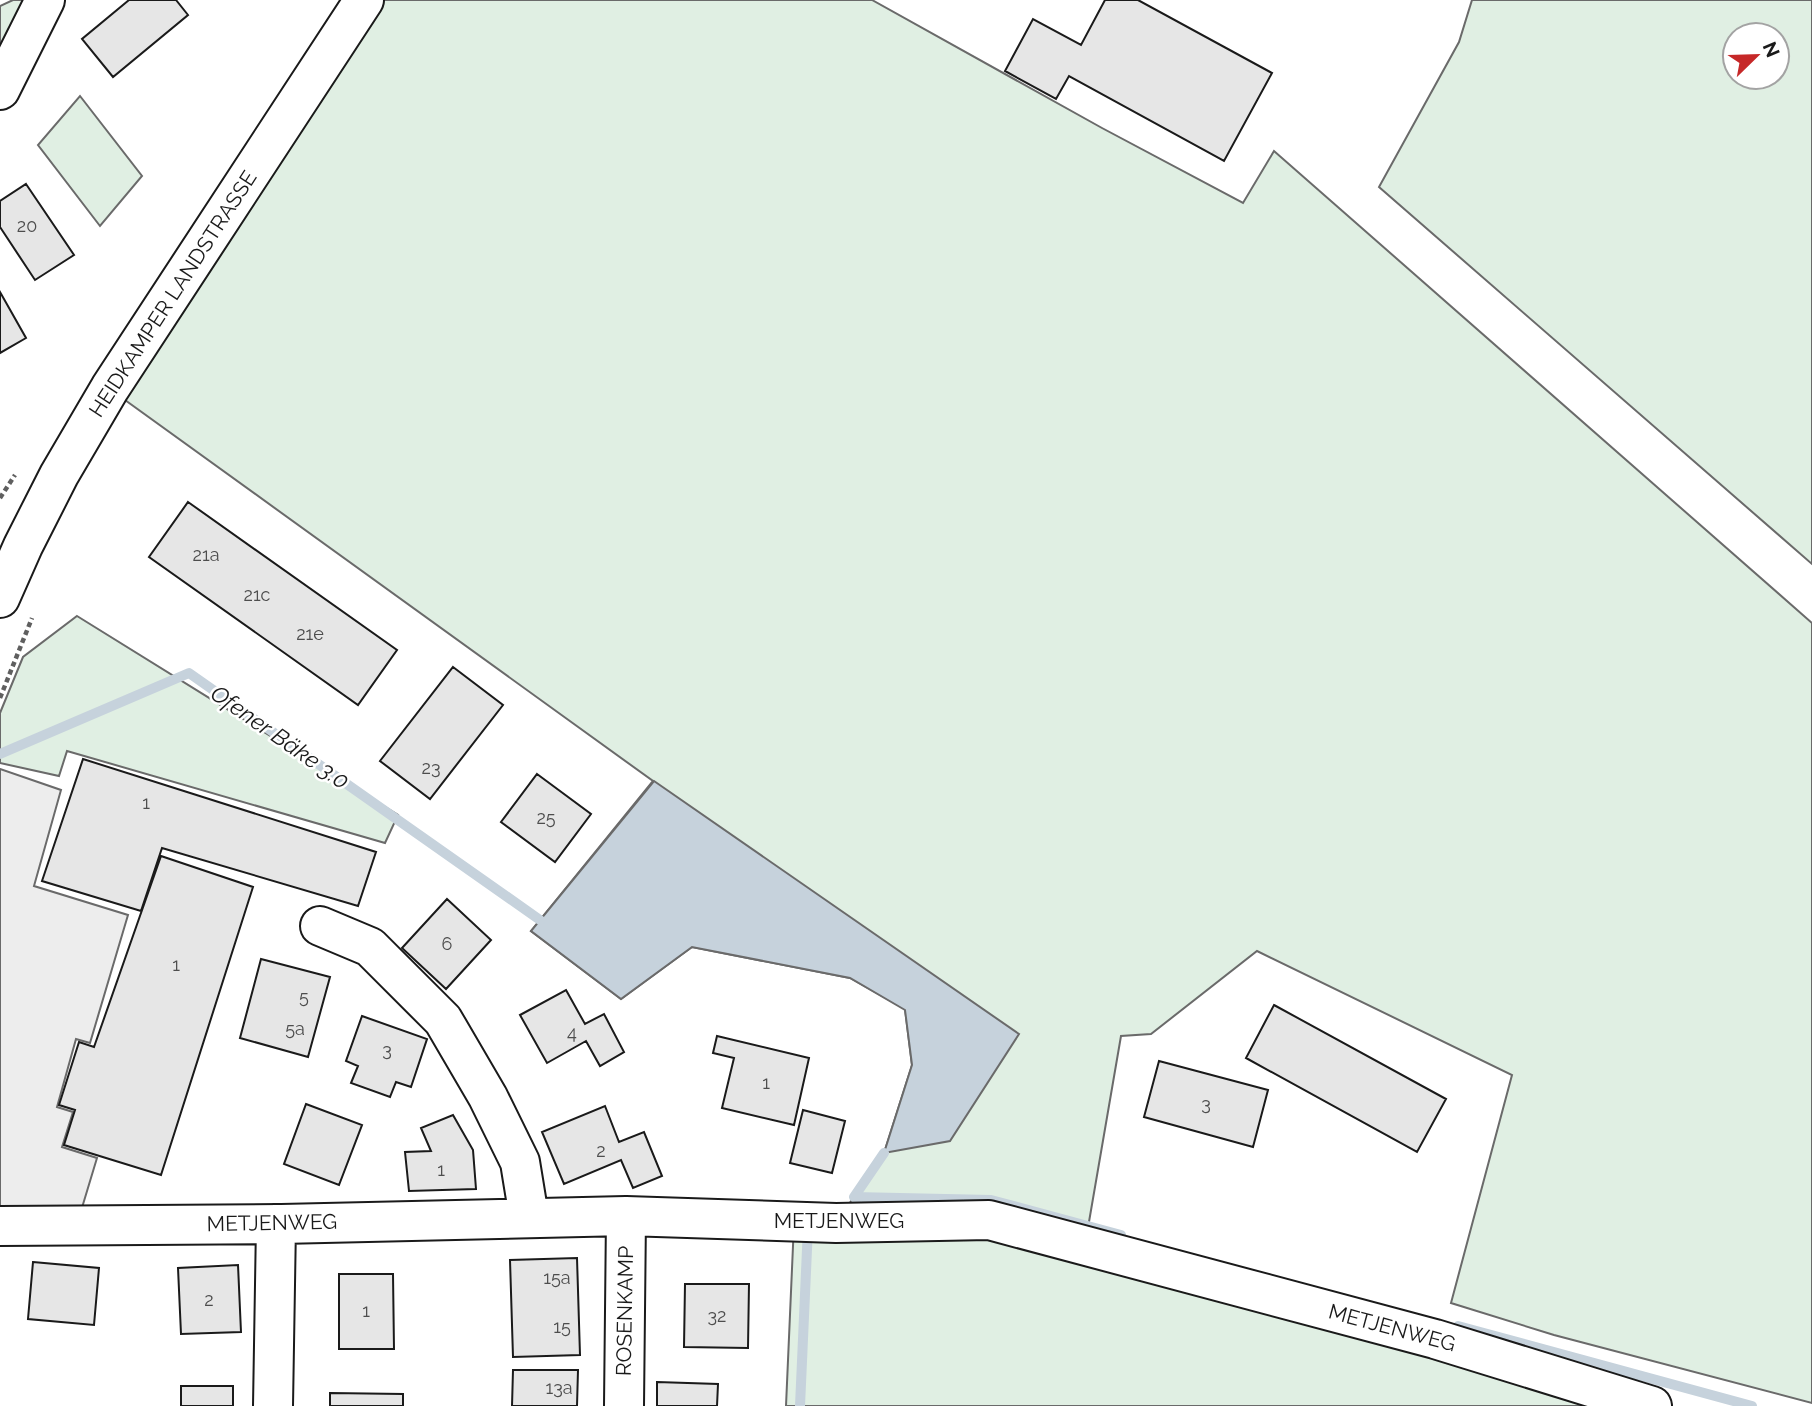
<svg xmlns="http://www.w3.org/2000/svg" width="1812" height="1406" font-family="Raleway,sans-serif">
<rect width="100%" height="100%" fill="#fff"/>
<path fill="#e0efe3" stroke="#6a6a6a" stroke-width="2" fill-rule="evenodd" d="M13,0H33L0,62V6Z
M372,0H872L1102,128L1243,203L1274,151L1812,623V1403L1554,1335L1451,1303L1512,1075L1257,951L1151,1034L1121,1036L1085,1245L1661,1406H786L794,1223H836L884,1153L912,1065L905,1009L850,978L692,947L621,999L531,931L653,781L125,400Z
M1472,0H1812V564L1379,187L1459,42ZM1735,35H1777V77H1735Z
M80,96L142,176L100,226L38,145Z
M77,616L398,815L385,843L67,751L59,776L0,763V713L23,657Z"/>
<path fill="#ededed" stroke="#6a6a6a" stroke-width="2" d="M0,769L61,790L34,886L128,915L90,1043L76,1039L57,1107L73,1112L62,1147L97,1158L81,1211L0,1209Z"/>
<path fill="#c6d2dc" stroke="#6a6a6a" stroke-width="2" d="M654,781L1019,1034L950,1141L884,1153L912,1065L905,1010L850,978L692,947L621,999L531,931Z"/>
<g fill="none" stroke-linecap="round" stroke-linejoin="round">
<path stroke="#c6d2dc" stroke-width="10" d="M0,754L189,673L540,920
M884,1153L854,1197L991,1200L1121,1235
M1458,1326L1752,1406
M800,1406L808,1227"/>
</g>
<path fill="#e6e6e6" stroke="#1a1a1a" stroke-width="2" d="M129,0H176L188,15L113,77L82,39Z
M1105,0H1138L1272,73L1224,161L1069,76L1056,99L1005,71L1033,19L1081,45Z
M26,184L74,255L35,280L0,227V201Z
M0,292L26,338L0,353Z
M188,502L397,650L358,705L149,557Z
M453,667L503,705L430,799L380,761Z
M83,759L376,852L358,906L162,848L141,911L42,881Z
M537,774L591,814L555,862L501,822Z
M161,856L253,887L161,1175L64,1145L75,1110L59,1105L79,1042L94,1047Z
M447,899L491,940L446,989L402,948Z
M261,959L330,977L308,1057L240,1038Z
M566,990L585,1024L604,1014L624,1052L600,1066L586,1041L547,1063L520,1015Z
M1274,1005L1446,1099L1417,1152L1246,1058Z
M362,1016L427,1039L411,1087L396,1082L390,1097L351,1083L358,1066L346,1061Z
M717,1036L809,1058L794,1125L722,1108L734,1058L713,1053Z
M1159,1061L1268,1090L1253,1147L1144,1117Z
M306,1104L362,1125L339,1185L284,1164Z
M605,1106L619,1142L644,1132L662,1176L633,1188L621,1160L564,1184L542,1132Z
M803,1110L845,1121L832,1173L790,1163Z
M453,1115L473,1150L476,1189L409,1191L405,1152L431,1151L421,1128Z
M577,1258L580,1355L513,1357L510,1260Z
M33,1262L99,1268L94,1325L28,1319Z
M238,1265L241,1332L181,1334L178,1268Z
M339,1274H393L394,1349H339Z
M685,1284H749L748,1348L684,1347Z
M513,1370H578L577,1406H512Z
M657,1382L718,1384L717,1406H657Z
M181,1386H233V1406H181Z
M330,1393L403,1394V1406H330Z"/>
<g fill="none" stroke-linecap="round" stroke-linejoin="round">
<g stroke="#1a1a1a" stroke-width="42">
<path id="minor" d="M0,90L45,0
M320,926L370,947L443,1020L488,1097L520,1162L529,1217
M0,1226L281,1224L626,1216L836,1223L989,1220L1435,1339L1652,1406
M273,1406L276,1224
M624,1406L626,1216"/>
</g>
<g stroke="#1a1a1a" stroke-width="42">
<path id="major" d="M0,598L23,546L59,475L110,388L364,0"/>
</g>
<path stroke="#5f5f5f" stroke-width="4.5" stroke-dasharray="5 3.5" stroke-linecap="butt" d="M0,498L15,475
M0,698L32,618"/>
<use href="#minor" stroke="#fff" stroke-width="38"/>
<use href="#major" stroke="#fff" stroke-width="38"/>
</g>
<g text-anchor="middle" stroke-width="5" stroke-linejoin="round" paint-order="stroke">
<g font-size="18" fill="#4d4d4d">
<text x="27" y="232">20</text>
<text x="206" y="561">21a</text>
<text x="257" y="601">21c</text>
<text x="310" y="640">21e</text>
<text x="431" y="774">23</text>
<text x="146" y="809">1</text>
<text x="546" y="824">25</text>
<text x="447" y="950">6</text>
<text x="176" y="971">1</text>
<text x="304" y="1003">5</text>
<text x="295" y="1035">5a</text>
<text x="572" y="1039">4</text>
<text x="387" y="1056">3</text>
<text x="766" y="1089">1</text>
<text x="1206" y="1110">3</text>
<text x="601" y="1157">2</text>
<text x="441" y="1176">1</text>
<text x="557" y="1284">15a</text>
<text x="209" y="1306">2</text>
<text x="366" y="1317">1</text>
<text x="717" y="1322">32</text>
<text x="562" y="1333">15</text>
<text x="559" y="1394">13a</text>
</g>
<g font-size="21" fill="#1a1a1a" stroke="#fff">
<text transform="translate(173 294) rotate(-57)" y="7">HEIDKAMPER LANDSTRASSE</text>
<text x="839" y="1228">METJENWEG</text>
<text transform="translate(272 1223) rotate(-1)" y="7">METJENWEG</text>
<text transform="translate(625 1311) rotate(-89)" y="7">ROSENKAMP</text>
<text transform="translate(1392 1328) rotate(15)" y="7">METJENWEG</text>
</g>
<g font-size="23" font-style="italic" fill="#1a1a1a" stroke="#fff">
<text transform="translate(280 737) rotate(35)" y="8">Ofener Bäke 3.0</text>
</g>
</g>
<g transform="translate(1756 56) rotate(67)"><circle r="33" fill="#ffffff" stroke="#a3a3a3" stroke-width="2"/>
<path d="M0-5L12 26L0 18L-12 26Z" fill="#c62828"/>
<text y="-10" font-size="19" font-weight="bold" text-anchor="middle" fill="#1a1a1a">N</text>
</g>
</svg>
